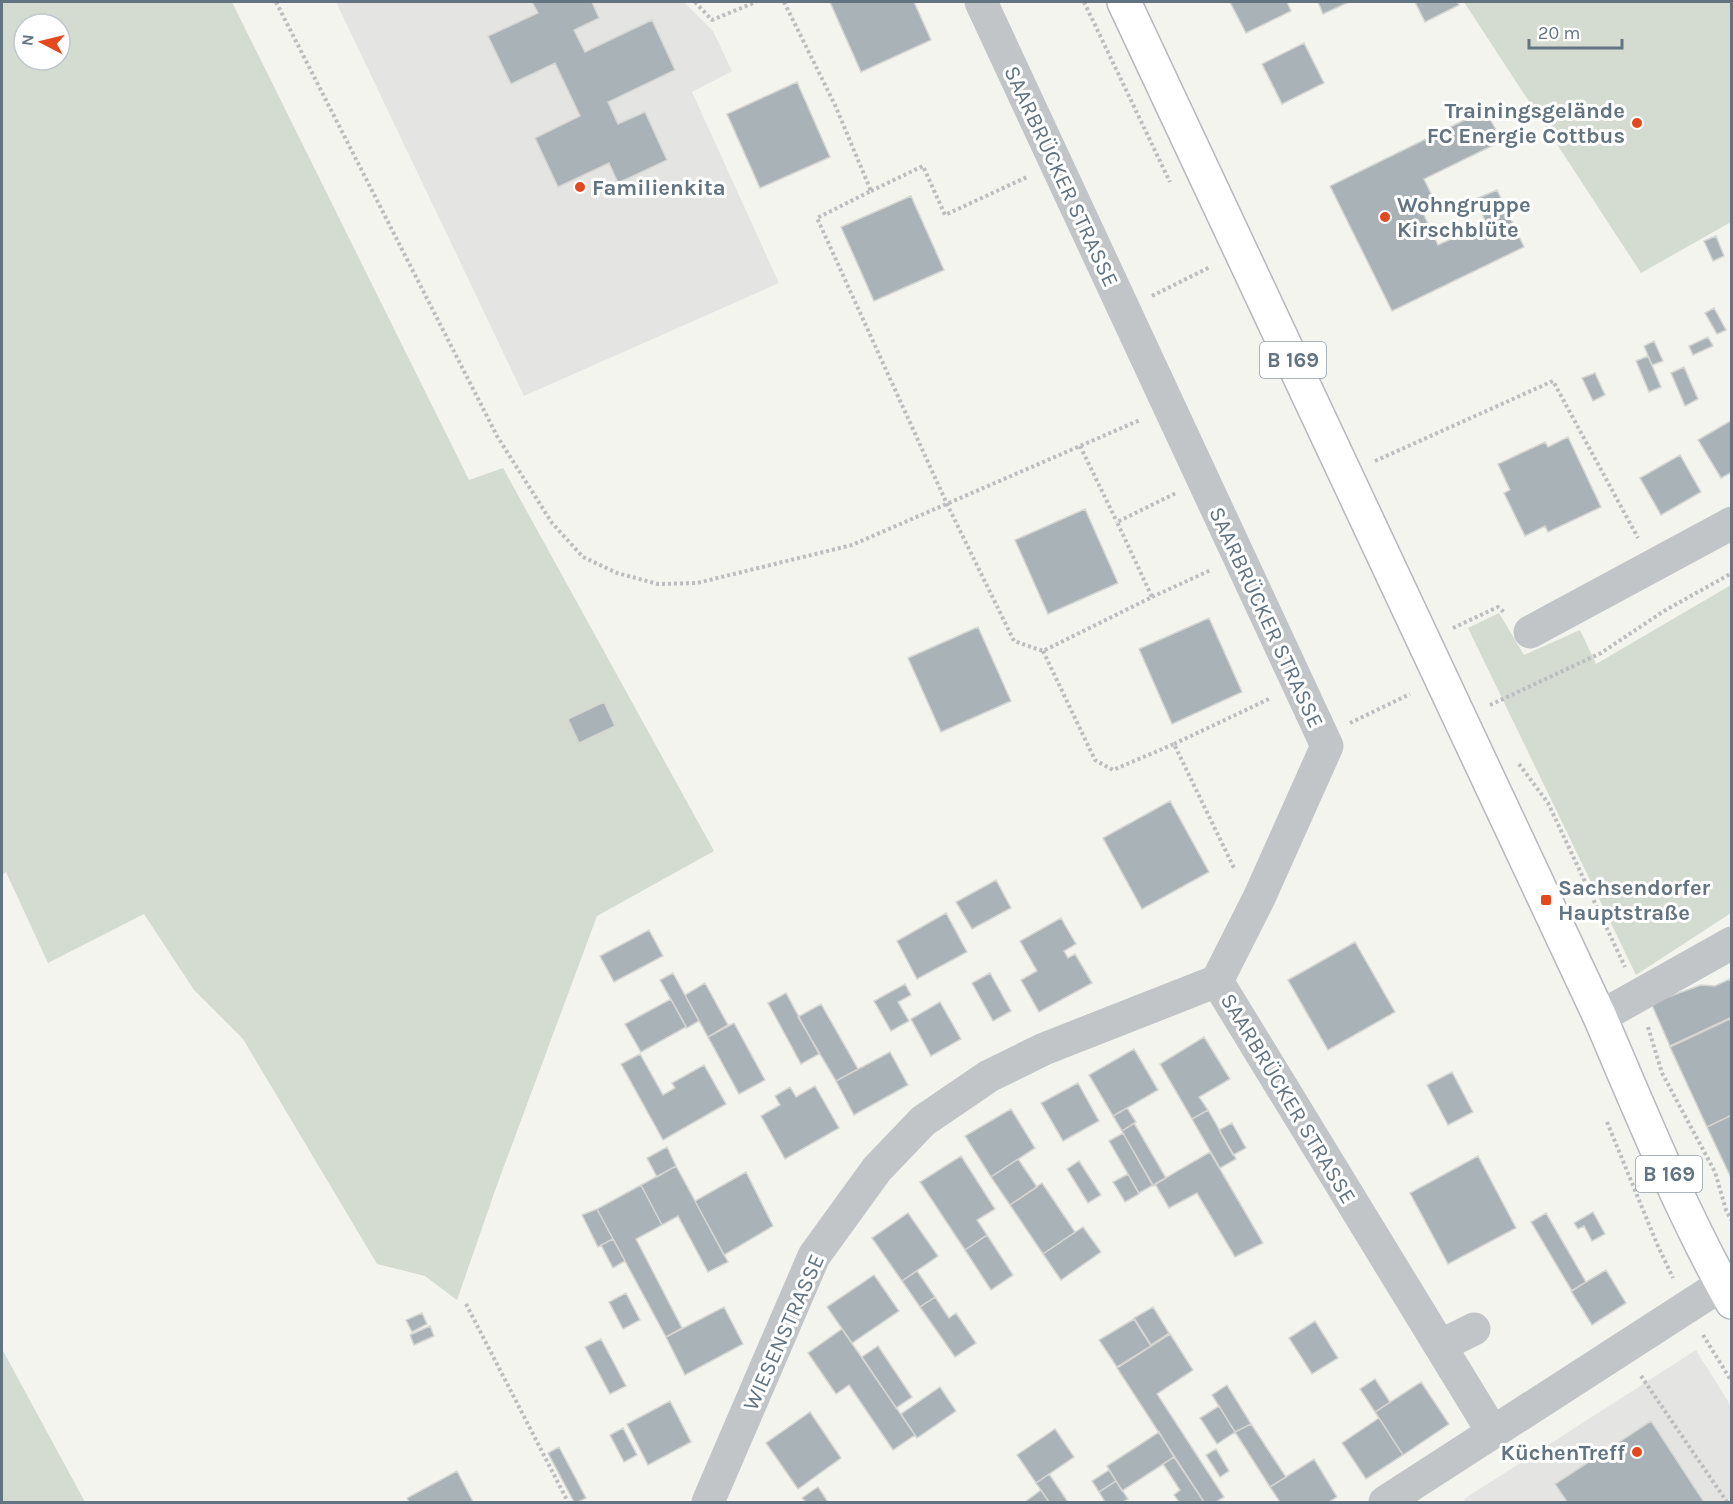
<svg xmlns="http://www.w3.org/2000/svg" width="1733" height="1504" font-family="Karla,sans-serif">
<rect width="100%" height="100%" fill="#f4f4ef"/>
<path fill="#e4e5e3" d="M336,2H684L713,31L732,71L692,92L779,283L524,396Z
M1696,1350L1731,1406V1502H1466L1464,1499Z"/>
<path fill="#d4dbd0" fill-rule="evenodd" d="M2,2H232L469,480L503,468L714,851L597,916L497,1185L457,1300L425,1276L377,1264L243,1039L194,990L144,914L48,963L6,872L2,875ZM24,24H60V60H24Z
M1464,2H1731V222L1641,273Z
M1731,585V913L1636,975L1468,628L1499,613L1524,655L1580,630L1596,664Z
M2,1349L85,1502H2Z"/>
<path fill="#a9b2b6" stroke="#d5d5d2" stroke-width="1.5" d="M532,2H592L599,18L574,30L585,52L652,20L675,70L608,102L618,124L645,112L667,160L618,183L609,163L558,187L535,138L580,116L555,63L511,84L488,36L538,13Z
M830,2H914L931,40L861,72Z
M1230,2H1287L1291,11L1246,33Z
M1318,2H1349L1323,14Z
M1415,2H1457L1459,5L1425,22Z
M1304,43L1324,83L1282,104L1262,64Z
M797,82L830,157L760,188L727,114Z
M1485,110L1502,141L1424,179L1436,204L1422,211L1438,245L1486,223L1476,199L1497,190L1524,247L1392,311L1330,186Z
M911,196L944,270L874,301L841,227Z
M1716,236L1724,256L1713,261L1704,241Z
M1714,308L1726,330L1717,334L1705,313Z
M1708,337L1713,346L1693,355L1689,346Z
M1654,341L1663,361L1652,365L1644,346Z
M1648,356L1661,387L1649,392L1636,361Z
M1684,367L1698,399L1685,406L1671,373Z
M1595,373L1605,395L1593,401L1582,378Z
M1732,420V472L1721,478L1698,440Z
M1568,437L1601,507L1548,532L1545,526L1525,536L1504,493L1510,490L1498,464L1545,442L1548,447Z
M1680,455L1701,492L1661,515L1640,478Z
M1085,509L1118,583L1048,614L1015,540Z
M1209,618L1242,692L1172,724L1139,649Z
M978,627L1011,701L941,732L908,658Z
M604,702L615,726L579,743L568,719Z
M1170,801L1209,872L1142,909L1103,838Z
M996,880L1011,908L972,929L956,902Z
M946,913L967,952L917,979L897,941Z
M1061,918L1076,944L1064,951L1068,958L1075,954L1092,983L1039,1012L1021,980L1037,971L1020,941Z
M649,930L663,956L614,982L600,956Z
M1355,942L1395,1012L1328,1050L1288,980Z
M673,973L699,1021L687,1028L660,980Z
M990,973L1011,1011L993,1021L972,983Z
M1730,979L1732,982V1017L1670,1046L1651,1003L1701,985L1715,986Z
M705,983L728,1025L708,1037L685,995Z
M905,984L911,995L898,1002L909,1021L891,1031L874,1001Z
M786,993L819,1054L801,1064L768,1003Z
M671,999L686,1027L641,1052L625,1024Z
M940,1002L961,1039L931,1056L911,1019Z
M821,1004L858,1069L836,1081L798,1017Z
M1732,1018V1115L1707,1127L1670,1047Z
M734,1023L765,1080L739,1094L708,1037Z
M1204,1037L1230,1079L1199,1097L1208,1110L1192,1119L1160,1064Z
M1134,1049L1158,1090L1113,1116L1089,1075Z
M890,1052L908,1085L854,1115L836,1081Z
M640,1054L663,1095L675,1088L672,1083L704,1065L726,1104L663,1140L621,1064Z
M1452,1072L1473,1112L1448,1125L1427,1085Z
M1078,1083L1099,1121L1063,1141L1041,1103Z
M815,1086L839,1128L785,1159L761,1116L780,1105L775,1096L790,1087L796,1097Z
M1127,1108L1136,1122L1122,1131L1113,1116Z
M1011,1109L1035,1148L991,1177L965,1136Z
M1208,1110L1236,1159L1220,1168L1192,1119Z
M1732,1115V1180L1707,1127Z
M1134,1123L1166,1178L1153,1186L1122,1131Z
M1232,1123L1246,1148L1233,1155L1219,1130Z
M1123,1133L1153,1185L1139,1193L1109,1141Z
M667,1147L676,1166L657,1177L647,1158Z
M1210,1152L1263,1243L1235,1257L1197,1193L1169,1208L1155,1184Z
M961,1156L995,1209L977,1220L987,1235L965,1250L920,1182Z
M1478,1156L1516,1228L1448,1264L1410,1193Z
M1018,1159L1037,1187L1010,1205L991,1177Z
M1079,1161L1101,1195L1088,1203L1067,1169Z
M676,1166L728,1262L708,1272L678,1216L662,1225L641,1185Z
M746,1172L773,1226L724,1255L695,1201Z
M1128,1174L1139,1194L1125,1202L1113,1182Z
M1042,1183L1075,1232L1043,1254L1010,1205Z
M641,1185L662,1225L636,1239L682,1328L666,1337L597,1209Z
M597,1209L613,1239L598,1247L582,1215Z
M1593,1212L1605,1234L1592,1241L1584,1226L1578,1229L1574,1223Z
M908,1213L938,1256L902,1281L872,1238Z
M1546,1213L1586,1282L1572,1291L1531,1222Z
M1083,1227L1101,1252L1061,1280L1043,1254Z
M987,1235L1013,1275L991,1290L965,1250Z
M613,1239L625,1261L613,1268L601,1245Z
M1606,1270L1626,1303L1592,1325L1571,1291Z
M917,1271L935,1297L920,1307L902,1281Z
M874,1275L899,1311L852,1343L827,1307Z
M626,1293L640,1320L623,1329L609,1302Z
M935,1297L949,1318L956,1313L976,1343L955,1357L920,1307Z
M724,1307L743,1344L685,1375L666,1337Z
M1153,1307L1169,1333L1151,1345L1134,1318Z
M422,1313L427,1324L412,1332L406,1320Z
M1134,1319L1151,1346L1117,1367L1099,1340Z
M1315,1321L1338,1358L1312,1374L1289,1338Z
M430,1326L434,1336L414,1345L410,1335Z
M842,1329L915,1435L893,1450L849,1385L836,1394L808,1353Z
M1170,1334L1193,1370L1157,1394L1224,1497L1216,1502H1204L1117,1368Z
M601,1339L626,1386L610,1394L585,1347Z
M878,1346L912,1397L896,1408L862,1357Z
M1375,1379L1390,1402L1375,1412L1360,1389Z
M1421,1382L1449,1424L1403,1455L1375,1412Z
M1227,1385L1251,1424L1235,1432L1212,1395Z
M940,1387L956,1411L917,1438L901,1414Z
M670,1401L691,1442L648,1465L627,1424Z
M1219,1406L1235,1432L1217,1444L1200,1418Z
M810,1412L841,1458L798,1489L766,1443Z
M1379,1418L1403,1455L1366,1479L1342,1443Z
M1651,1421L1704,1502H1567L1555,1484Z
M1251,1424L1286,1477L1270,1487L1235,1432Z
M623,1428L637,1455L624,1462L610,1435Z
M1055,1429L1074,1457L1036,1483L1017,1455Z
M1159,1432L1174,1457L1122,1491L1107,1466Z
M559,1447L586,1498L578,1502H574L548,1453Z
M1216,1449L1229,1471L1220,1477L1206,1455Z
M1174,1457L1204,1502H1179L1174,1495L1180,1490L1163,1464Z
M1314,1459L1337,1497L1329,1502H1280L1270,1487Z
M1109,1470L1116,1481L1099,1492L1092,1481Z
M457,1471L473,1502H409L407,1498Z
M1049,1474L1068,1502H1049L1036,1483Z
M1116,1481L1128,1499L1123,1502H1105L1099,1492Z
M818,1487L828,1502H806L802,1498Z
M1041,1490L1049,1502H1025Z"/>
<g fill="none" stroke-linecap="round" stroke-linejoin="round">
<g stroke="#b4b8bc" stroke-width="36">
<path id="major" d="M1124,2L1600,1017C1641,1113 1681,1211 1732,1302"/>
</g>
<path stroke="#bbbdbf" stroke-width="4" stroke-dasharray="3 3" stroke-linecap="butt" d="M276,2L497,436L552,523L583,557L617,573L658,584L697,583L852,545L1140,420
M695,2L712,20L756,2
M784,2L835,105L871,191L817,218L947,504L1014,641L1043,651L1152,597L1117,522L1176,493
M1084,2L1170,182
M871,191L923,166L945,215L1027,177
M1152,296L1210,267
M1080,446L1117,522
M1375,461L1553,381L1638,538
M1152,597L1211,570
M1453,628L1498,607L1505,613
M1043,651L1095,760L1113,770L1174,744L1235,870
M1490,705L1601,653L1664,611L1732,573
M1350,723L1410,694
M1174,744L1271,698
M1519,764L1548,803L1625,967
M1648,1027L1662,1073L1715,1172L1726,1210L1732,1221
M1607,1122L1657,1244L1673,1278
M466,1304L568,1502
M1703,1335L1732,1382
M1641,1376L1727,1502"/>
<path stroke="#c1c5c8" stroke-width="33" d="M981,2L1327,746L1259,898L1217,981L1492,1431
M1530,632L1732,523
M1600,1017L1732,943
M1440,1346L1474,1329
M708,1502L814,1256L877,1169L923,1121L989,1076L1044,1049L1217,981
M1385,1502L1732,1278"/>
<use href="#major" stroke="#fff" stroke-width="33"/>
</g>
<g fill="#e5481e" stroke="#fff" stroke-width="2">
<circle cx="1637" cy="123" r="6"/>
<circle cx="580" cy="187" r="6"/>
<circle cx="1385" cy="217" r="6"/>
<rect x="1540" y="894" width="12" height="12" rx="3"/>
<circle cx="1637" cy="1452" r="6"/>
</g>
<g text-anchor="middle" stroke-width="6" stroke-linejoin="round" paint-order="stroke">
<g fill="#fff" stroke="#919ea7" stroke-width="1.5">
<rect x="1260" y="342" width="66" height="36" rx="4.5"/>
<rect x="1636" y="1156" width="66" height="36" rx="4.5"/>
</g>
<g font-size="21" font-weight="bold" fill="#627481">
<text x="1293" y="367">B 169</text>
<text x="1669" y="1181">B 169</text>
</g>
<g font-size="22" font-weight="bold" fill="#627481" stroke="#fff" text-anchor="start">
<text x="1625" y="118" text-anchor="end">Trainingsgelände<tspan x="1625" dy="25">FC Energie Cottbus</tspan></text>
<text x="592" y="195">Familienkita</text>
<text x="1397" y="212">Wohngruppe<tspan x="1397" dy="25">Kirschblüte</tspan></text>
<text x="1558" y="895">Sachsendorfer<tspan x="1558" dy="25">Hauptstraße</tspan></text>
<text x="1625" y="1460" text-anchor="end">KüchenTreff</text>
</g>
<g font-size="22" fill="#627481" stroke="#fff">
<text transform="translate(1062 176) rotate(65)" y="8">SAARBRÜCKER STRASSE</text>
<text transform="translate(1267 617) rotate(65)" y="8">SAARBRÜCKER STRASSE</text>
<text transform="translate(1289 1098) rotate(59)" y="8">SAARBRÜCKER STRASSE</text>
<text transform="translate(783 1332) rotate(-66)" y="8">WIESENSTRASSE</text>
</g>
</g>
<rect width="1733" height="1504" fill="none" stroke="#627481" stroke-width="6"/>
<g transform="translate(42 42) rotate(277)"><circle r="28" fill="#ffffff" stroke="#c0c7cd" stroke-width="1.5"/>
<path d="M0-4.5L10 22L0 15L-10 22Z" fill="#e5481e"/>
<text y="-9" font-size="16" font-weight="bold" text-anchor="middle" fill="#627481">N</text>
</g>
<path d="M1529 39v9h93v-9" fill="none" stroke="#627481" stroke-width="3"/>
<text x="1538" y="39" font-size="18" fill="#627481" stroke="#ffffff" stroke-width="4.5" paint-order="stroke">20 m</text>
</svg>
